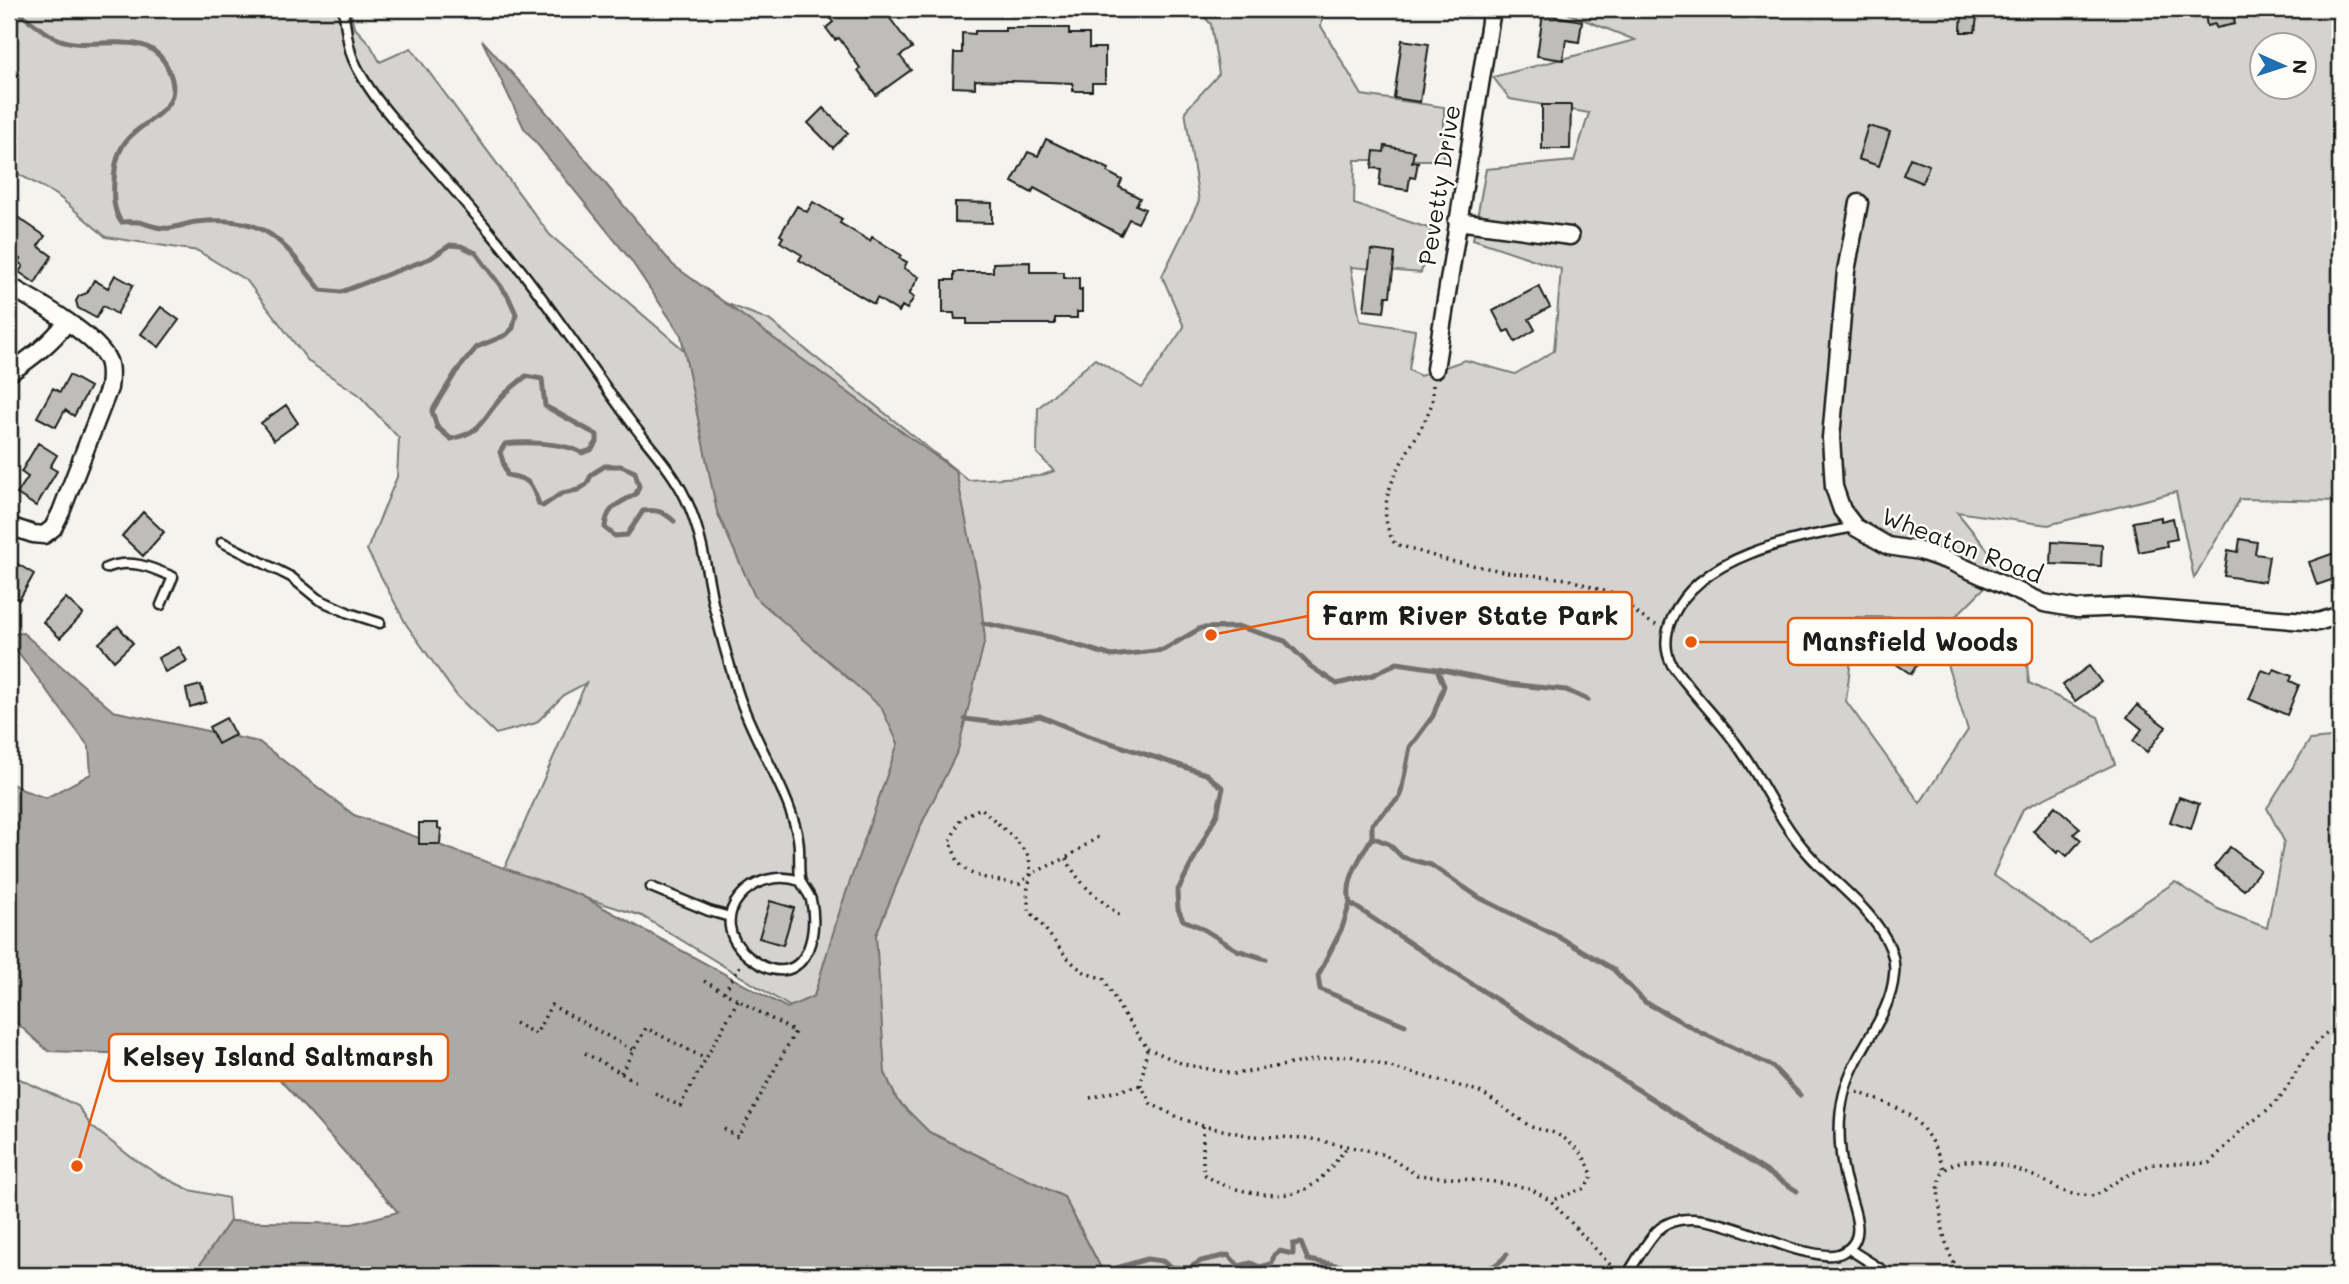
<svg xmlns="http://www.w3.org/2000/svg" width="2349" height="1284" font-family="Mali,sans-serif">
<rect width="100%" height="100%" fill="#f4f3ee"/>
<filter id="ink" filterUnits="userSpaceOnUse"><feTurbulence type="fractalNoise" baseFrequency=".0143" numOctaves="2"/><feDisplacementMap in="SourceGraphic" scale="14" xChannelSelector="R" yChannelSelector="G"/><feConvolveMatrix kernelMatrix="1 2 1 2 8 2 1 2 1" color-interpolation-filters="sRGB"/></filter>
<g filter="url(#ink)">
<path fill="#d4d3cf" stroke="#787876" stroke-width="2" fill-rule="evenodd" d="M9,9H350L354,27L370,44L380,62L411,48L550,235L684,350L725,303L769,320L968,480L1040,476L1054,471L1037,453L1038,408L1095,359L1142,388L1184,327L1162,276L1199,201L1185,111L1219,74L1211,24L1197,9H1324L1321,26L1362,95L1444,107V160H1355L1354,204L1431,229L1421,273L1351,267L1360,321L1415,330L1409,370L1420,376L1465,360L1515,374L1554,351L1561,269L1473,239L1486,169L1574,161L1589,113L1510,99L1493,77L1635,40L1557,9H2340V501L2240,499L2194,578L2176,492L2048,525L1957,512L2003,569L1954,618L1856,617L1846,701L1920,803L1968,730L1945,658L2023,628L2029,683L2098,717L2115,764L2023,809L1993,875L2089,940L2175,882L2218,909L2267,928L2284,841L2267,808L2310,740L2340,737V1275H1110L1103,1272L1064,1197L929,1132L897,1100L885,1073L802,1014L642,916L503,872L586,683L565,694L536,723L496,734L457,696L406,624L367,550L397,477L399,438L358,394L309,362L247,281L198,251L106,237L57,195L9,169ZM2262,46H2304V88H2262Z
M9,1074L78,1106L91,1126L131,1157L161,1176L190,1190L228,1198L230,1221L193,1275H9Z"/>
<path fill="#abaaa6" stroke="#72716f" stroke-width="2" d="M482,40L536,100L673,265L956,471L979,585L985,639L958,750L922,823L876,935L885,1073L897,1100L929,1132L1064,1197L1103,1272L1110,1275H193L230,1221L352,1224L398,1212L273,1072L165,1055L48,1051L9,1016V782L23,790L46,798L91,774L89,747L9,640V634L23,633L113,711L259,742L354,815L580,895L787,1008L814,996L840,910L898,743L881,707L755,597L717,512L681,335L630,259L524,128Z"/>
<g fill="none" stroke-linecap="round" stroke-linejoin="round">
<path stroke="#72716f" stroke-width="5" d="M14,9C28,19 43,32 58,39C93,54 150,23 169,71C187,113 139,119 123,145C116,157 115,168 114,181C113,197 113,209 121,222C129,222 136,221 143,223C152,226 160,229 170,228C179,227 187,223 196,222C268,215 280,239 321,290L341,292L431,258L450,245L461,246L476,253L508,296L516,314L513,328L506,335L477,347L456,372L432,411L437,427L451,439C483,432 481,420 501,398C508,390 518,383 526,376L542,379L545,406L597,435V442L591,450L582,453C566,443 525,441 505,444L500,452L507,475C531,479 531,483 539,504L543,506L562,493L578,490L586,485L592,474L605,466H621L635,472L639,486L636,494C619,503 606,507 605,528L615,536L627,535L643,511C657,509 664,512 674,521
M983,623L1050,637L1112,656L1163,650L1201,628L1240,627L1285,641L1310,666L1337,684L1373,675L1397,663L1437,669L1444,686L1433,716L1410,747L1400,797L1372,824V837L1389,844L1402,857L1431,865L1480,898L1561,938L1613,969L1645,1002L1702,1033L1772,1066L1800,1095
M1438,669L1509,684L1566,690L1588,700
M965,719L997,723L1040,716L1086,735L1206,774L1223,788L1217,814L1177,892L1178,909L1183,920L1200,927L1237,950L1266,959
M1372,837C1361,857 1344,880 1350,903L1447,968L1797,1191
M1350,903L1342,928L1318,976L1320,989L1405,1025
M1103,1272L1147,1259L1162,1261L1172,1267L1189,1268L1201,1261L1228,1255L1239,1266L1251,1263L1260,1267L1272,1263L1274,1255L1279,1251L1293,1254V1244L1301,1243L1308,1260L1347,1267L1357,1275
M1470,1275L1473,1271C1488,1270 1498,1266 1507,1254"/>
</g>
<path fill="#bebdba" stroke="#1c1c1c" stroke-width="2" d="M823,9H859L867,18L883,9L912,48L900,56L911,70L876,95L858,70L860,68L839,38L835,40L826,28L833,22Z
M1962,9H1978L1975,32H1961Z
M2204,9H2232L2235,24L2216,28L2215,24L2207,26Z
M1543,14L1582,21L1579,42L1566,40L1563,60L1537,56Z
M1005,28H1069V34H1089V48H1105V83H1092V91H1073V83L1048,82L975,80V88L953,87L954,53H962V33L975,34V31H1005Z
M1402,40L1429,44L1420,102L1394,98Z
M1542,105H1571L1570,149H1542Z
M823,108L848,133L833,148L808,123Z
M1868,126L1890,132L1879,166L1858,159Z
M1046,139L1109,169L1107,172L1122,180L1119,187L1140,198L1136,205L1145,209L1138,223L1129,219L1121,235L1034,188L1032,193L1012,182L1028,152L1038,156Z
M1385,146L1414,151L1412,162H1418L1415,178L1410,177L1408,190L1379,186L1381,169L1372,168L1374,151L1384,152Z
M1910,158L1929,165L1922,183L1903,175Z
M813,202L842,219L840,223L870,241L872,237L901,255L899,258L907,262L904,268L919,277L909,294L914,297L907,309L902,306L899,312L877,298L874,304L799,260L802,255L780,242L783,237L780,235L797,206L807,212Z
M955,202L992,203V223L955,222Z
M16,216L45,236L38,246L52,256L35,283L19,272L23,266L18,262L20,259L9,251V227Z
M1371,250L1395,253L1390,296H1386L1384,312L1364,310Z
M1030,262V272H1064V278H1079V290L1082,289V312H1077V318H1055V324H967V319H955L954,313H943V280H954V272H993V263Z
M115,275L133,285L117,314L103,306L96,318L78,308L76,301L79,296L87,293L94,280L108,288Z
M1539,286L1550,307L1529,319L1535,330L1515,342L1509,330L1504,332L1493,311Z
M161,307L179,320L159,347L141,334Z
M69,375L90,387L74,416L65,410L56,427L37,417L53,388L60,392Z
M286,405L298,423L274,440L261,423Z
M38,443L57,455L50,467L57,471L36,506L17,494L28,477L21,472Z
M143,512L164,532L143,556L122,536Z
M2161,517V521L2173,518L2177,539L2166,541L2167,546L2139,552L2133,522Z
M2240,539L2257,542L2255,554L2269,556L2265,582L2224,576L2228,550L2238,552Z
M2052,542L2102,545L2101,566L2051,564Z
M2340,551V577L2317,585L2309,562Z
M16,563L34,574L19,600L9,594V575Z
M66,598L83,614L60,638L43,622Z
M118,626L133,643L114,661L99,643Z
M1907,640L1925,652L1911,674L1893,662Z
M179,647L187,661L165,672L158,658Z
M2089,666L2101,682L2075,701L2063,685Z
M2274,669L2292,676L2290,681L2299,685L2287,715L2249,699L2262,670L2272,674Z
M201,685L206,702L190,707L186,689Z
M2137,705L2166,727L2147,752L2133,741L2142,729L2127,717Z
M226,718L235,735L218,744L209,727Z
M2179,797L2199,804L2191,829L2170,822Z
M2055,806L2080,828L2074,834L2081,840L2067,856L2060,850L2057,853L2033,831Z
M419,823H438V828L441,829L440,844H419Z
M2230,847L2260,870L2244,890L2214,867Z
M770,901L794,908L783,945L759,938Z"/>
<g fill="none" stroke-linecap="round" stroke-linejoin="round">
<g stroke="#1c1c1c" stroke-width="13">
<path id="service" d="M343,9C346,25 347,45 353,59C369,95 397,123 422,153C445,179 467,205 489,231C540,290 582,356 628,418C647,444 671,468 685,497C701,529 706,568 713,603C720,632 728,661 737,690C752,739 785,783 797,833C801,848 798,863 800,878C801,886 809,892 811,900C818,928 810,979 771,969C762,967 756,962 749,957C700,917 754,864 800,881
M222,542L291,577L318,599L349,613L380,623
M106,568C129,558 151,567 173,577L161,605
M651,887L709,911L730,917
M1849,1249L1890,1275
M1627,1275C1636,1261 1645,1244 1657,1231C1691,1197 1766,1245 1807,1252C1818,1254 1833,1258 1843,1252C1870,1239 1852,1206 1847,1185C1843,1172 1841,1158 1840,1144C1838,1114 1842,1088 1856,1062C1870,1033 1891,1009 1894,975C1896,960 1890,944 1881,931C1861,900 1828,878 1805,850C1779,820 1764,784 1742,752C1721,721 1694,696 1672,665C1664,650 1665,634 1672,618C1699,555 1795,538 1855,527"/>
</g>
<g stroke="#1c1c1c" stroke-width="21">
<path id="minor" d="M1859,203L1846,271L1831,438L1834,487L1842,510L1855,527L1888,546L1920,551L1949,561L2044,603L2078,609L2127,607L2318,622L2340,615
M1457,221L1570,236
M9,286C34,300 97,335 108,361C111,369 110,380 109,388L61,512L53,528L44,535L33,534L9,526
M1435,369L1492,9
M9,373C31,358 50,344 67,322"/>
</g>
<path stroke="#1c1c1c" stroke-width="3.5" stroke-dasharray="2 5" stroke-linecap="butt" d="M1433,385C1433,392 1433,400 1431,406C1415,451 1365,495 1395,544L1450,561L1513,573L1568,579L1622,597L1640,616L1656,625
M1098,837L1066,858L1031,874L1019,884C1006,882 976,878 966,870C957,864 954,851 950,841L961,818L981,808L1017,841L1029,857L1031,874L1027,892L1029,911C1049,929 1061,957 1083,971C1088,975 1097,976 1104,979L1122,1012L1147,1048L1141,1085L1151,1104L1180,1118L1203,1126L1251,1136L1307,1138L1366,1150L1385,1155L1417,1175L1495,1182L1529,1188L1551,1201L1615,1270
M1066,858C1082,890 1097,895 1122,918
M704,981L795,1032L738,1137L722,1128
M724,992L740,966
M515,1023L536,1034L551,1005L633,1050
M1147,1048L1183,1064L1235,1074L1325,1058L1350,1056L1478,1091C1496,1101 1510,1113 1528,1125C1534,1129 1541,1129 1548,1131C1569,1137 1587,1155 1592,1176L1585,1188L1551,1201
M585,1053L637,1082
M621,1073L646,1028L706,1059
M1857,1092C1909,1111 1923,1116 1944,1169
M655,1093L680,1106L738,1000
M1090,1098L1141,1085
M1203,1126V1173C1223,1191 1281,1202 1306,1189C1323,1180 1335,1162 1347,1147
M1822,1275L1827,1267
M1962,1275C1944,1252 1942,1226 1939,1199C1931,1138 2008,1165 2038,1178C2047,1182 2054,1187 2063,1191C2073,1195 2084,1195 2095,1196L2122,1178L2152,1164L2209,1163C2221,1152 2232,1139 2244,1128C2255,1119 2268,1111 2278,1100C2293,1081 2315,1031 2340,1026"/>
<use href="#service" stroke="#fdfcf7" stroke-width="8"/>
<use href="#minor" stroke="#fdfcf7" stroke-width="16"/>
</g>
</g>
<g text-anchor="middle" stroke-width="5" stroke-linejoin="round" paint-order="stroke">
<g font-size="24" fill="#1c1c1c" stroke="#fdfcf7">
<text transform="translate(1440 185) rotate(-81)" y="8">Pevetty Drive</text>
<text transform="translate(1962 546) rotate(21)" y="8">Wheaton Road</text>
</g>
</g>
<path fill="none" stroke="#e8590c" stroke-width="2.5" d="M1211 635L1308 616M1691 642L1788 642M77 1166L109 1057"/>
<g fill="#e8590c" stroke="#fdfcf7" stroke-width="2.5">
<circle cx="1211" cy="635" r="7"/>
<circle cx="1691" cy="642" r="7"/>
<circle cx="77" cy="1166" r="7"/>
</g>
<g fill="#fdfcf7" stroke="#e8590c" stroke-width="2.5">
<rect x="1308" y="592" width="324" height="47" rx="7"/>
<rect x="1788" y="618" width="244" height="47" rx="7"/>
<rect x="109" y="1034" width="339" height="47" rx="7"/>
</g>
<g font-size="26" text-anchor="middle" font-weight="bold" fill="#1c1c1c">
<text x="1470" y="625">Farm River State Park</text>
<text x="1910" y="651">Mansfield Woods</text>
<text x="278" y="1066">Kelsey Island Saltmarsh</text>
</g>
<rect width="2349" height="1284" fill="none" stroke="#fdfcf7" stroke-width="35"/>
<rect x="18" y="18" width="2314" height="1249" fill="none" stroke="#1c1c1c" stroke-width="2.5" filter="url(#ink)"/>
<g transform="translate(2283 66) rotate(93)"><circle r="33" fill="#fdfcf7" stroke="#a3a29f" stroke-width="2"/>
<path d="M0-5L12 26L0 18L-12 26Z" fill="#1f6fb2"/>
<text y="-10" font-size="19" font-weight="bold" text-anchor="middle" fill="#1c1c1c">N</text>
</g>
</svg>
